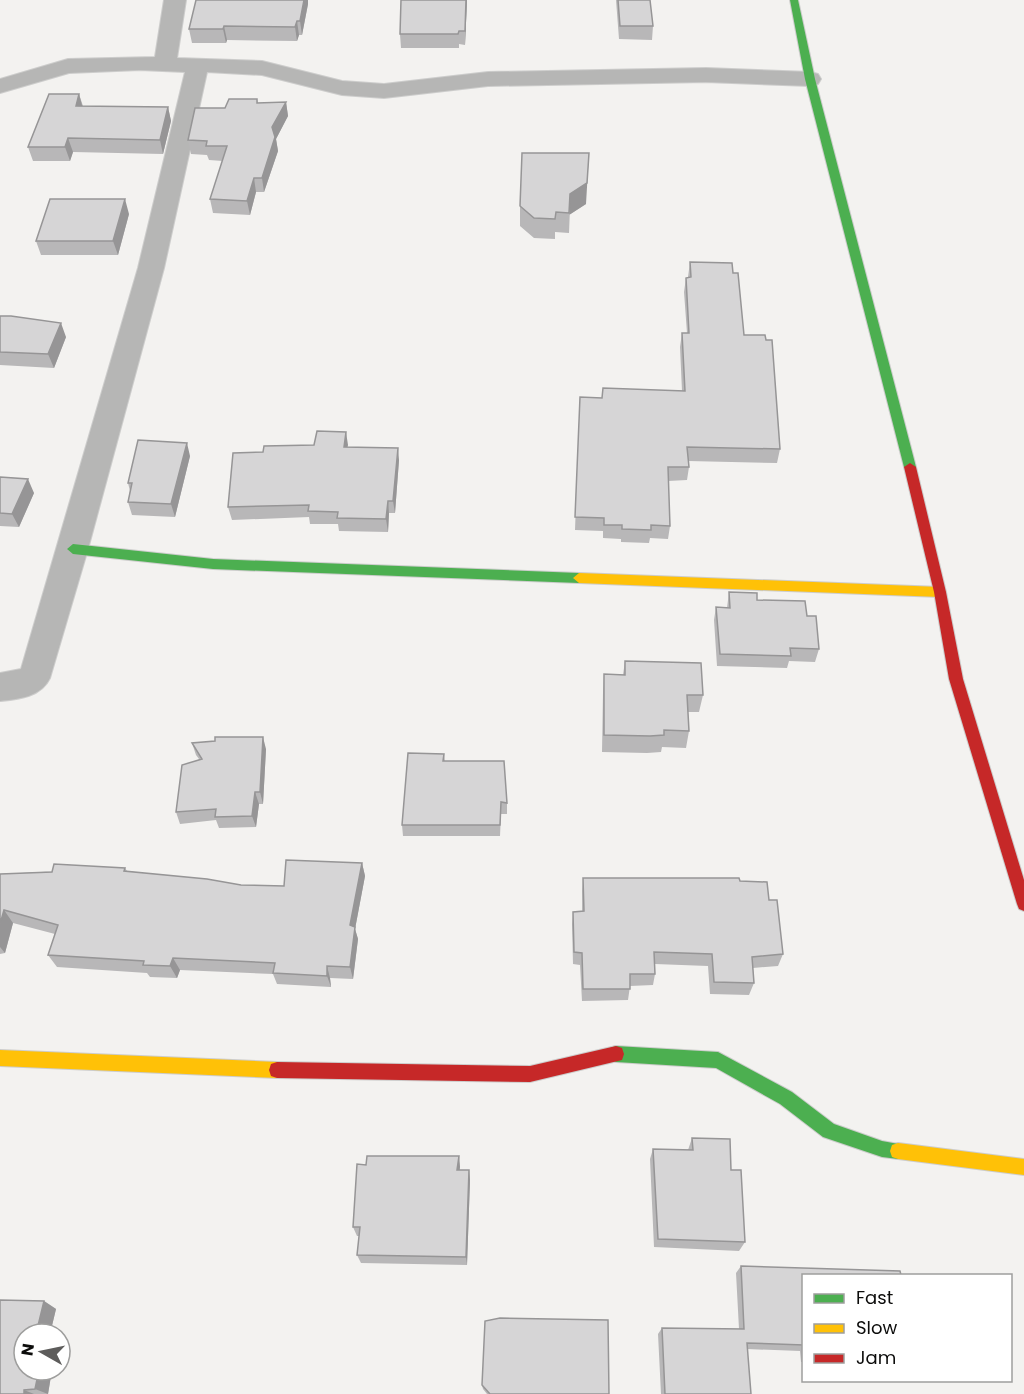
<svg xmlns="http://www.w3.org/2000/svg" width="1024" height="1394" font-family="Poppins,sans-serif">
<rect width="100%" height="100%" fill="#f3f2f0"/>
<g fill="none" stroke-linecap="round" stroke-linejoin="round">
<g stroke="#cdcdcc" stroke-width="2">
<path id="street" d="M164,0H186L177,58L262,61L342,81L384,84L488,72L706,68L810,72L818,74L821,79L818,84L810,86L706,82L488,86L384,98L342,95L262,75L207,72L164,268L88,549L50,678C41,697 19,699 0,701V673L21,669L138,268L185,72L140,70L69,73L0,93V79L68,59L155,57Z"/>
</g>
<g stroke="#cdcdcc" stroke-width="2">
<path id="fast" d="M790,0H798L815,79L916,467L910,471L904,467L805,79Z
M73,544L213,559L579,573L585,578L579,583L213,569L73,554L67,549Z
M616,1046L718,1052L792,1092L834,1124L882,1141L904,1145L906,1151L904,1157L898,1159L882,1157L823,1137L780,1104L716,1068L616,1062L610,1060L608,1054L610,1048Z"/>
</g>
<g stroke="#cdcdcc" stroke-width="2">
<path id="slow" d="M579,573L940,587L946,592L940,597L579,583L573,578Z
M0,1050L277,1062L283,1064L285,1070L283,1076L277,1078L0,1066Z
M898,1143L1024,1159V1175L898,1159L892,1157L890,1151L892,1145Z"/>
</g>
<g stroke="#cdcdcc" stroke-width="2">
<path id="jam" d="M910,463L916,467L946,592L963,679L1024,880V911L1019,909L1017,904L949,679L934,592L904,467Z
M616,1046L622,1048L624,1054L622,1060L530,1082L277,1078L271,1076L269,1070L271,1064L277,1062L530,1066Z"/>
</g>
<use href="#street" fill="#b6b6b5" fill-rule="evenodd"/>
<use href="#fast" fill="#4caf50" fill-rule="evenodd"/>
<use href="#slow" fill="#ffc107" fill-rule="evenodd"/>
<use href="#jam" fill="#c62828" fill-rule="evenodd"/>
</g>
<path fill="#b8b7b8" d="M401,0H467L465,45L459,44V48H401L400,34Z
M616,0H650L653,26L652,40L619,39Z
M308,4L302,35H299L297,41L227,40L226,43H192L189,29Z
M79,94L83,106L168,107L171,121L163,154L73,152L70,161H33L28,147Z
M257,99L258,103L286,102L288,116L276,139L278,151L264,192H256L250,215L213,213L210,199L223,161L209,160L207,155L191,154L188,140L225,108Z
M586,204L569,215V233L555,232V239L534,238L520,226V206Z
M129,214L118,255H41L36,241Z
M690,262L733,273L744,335L780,449L777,463L688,461L689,467L687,480L668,481L670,526L668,539L650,538L649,543L621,542V539L603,538V531L575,530L580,397L602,398L603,388L682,391L680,347L682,333H687L684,292L686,278L688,277Z
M0,316L66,337L54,368L0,365Z
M346,432L347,447L399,460L395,513H389L388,532L339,531L338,524H310L309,517L232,520L228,507L314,445Z
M190,456L175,517L132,515L128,502L130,491L128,483Z
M0,477L34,493L19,527L0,526Z
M729,592L807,616L819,649L815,662L789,661L787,668L717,666L714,620L716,607L727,608Z
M625,661L703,695L699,712H688L689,731L686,748L662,747L661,752L647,753L602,752L603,692L604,674L623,675Z
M192,743L266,749L263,804H259L256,827L219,828L216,820L180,824L176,812L199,759L196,755Z
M444,754L445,761L507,803V814H501L500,836H403L402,825Z
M362,863L365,876L355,929L358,939L353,979L330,978L331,987L277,984L273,974L180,970L177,978L150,977L147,973L57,967L48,955L55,934L13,923L5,953L0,954V874L125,868L127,871L241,885L284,886Z
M583,878L740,881L769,900L783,954L778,966L753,968L754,983L749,995L710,994L708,966L655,964V974L653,985L630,986L628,1000L582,1001L580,965L573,964L572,924L573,912L582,911V891Z
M692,1138L731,1170L745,1242L739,1251L654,1247L650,1159L653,1149L688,1150Z
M459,1156L460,1170H469L470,1180L467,1265L361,1263L357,1255L359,1236H357L353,1227L366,1165Z
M741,1266L804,1275V1362H801L800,1351L747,1349L751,1394H661L658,1334L662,1328L739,1329L736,1273Z
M0,1300L44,1301L56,1309L50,1334H24V1370H52L48,1394H0Z
M482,1385L609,1394H487L483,1389Z"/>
<path fill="#969596" d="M304,0H308V4L302,35L300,21Z
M466,0H467L465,45V31Z
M297,21L299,35L297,41L295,27Z
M224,26L227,40L226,43L223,29Z
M79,94L83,109L76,106Z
M286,102L288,116L276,139L278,151L264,192L262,178L272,127Z
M168,107L171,121L163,154L160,140Z
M68,138L73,152L70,161L65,147Z
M589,153L586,204L569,215V233L570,194Z
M254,178L256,192L250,215L247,201Z
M125,199L129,214L118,255L113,241Z
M61,323L66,337L54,368L48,354Z
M346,432L348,445L345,460L344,447Z
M187,443L190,456L175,517L171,504Z
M398,448L399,460L395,513L393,501Z
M28,479L34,493L19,527L12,514Z
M388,501L389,513L388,532L386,519Z
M263,737L266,749L263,804L260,792Z
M255,792L259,804L256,827L252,816Z
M362,863L365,876L355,929L358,939L353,979L350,967V925Z
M4,910L13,923L5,953L0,947V924Z
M173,958L180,970L177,978L170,966Z
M327,966L330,978L331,987L327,976Z
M459,1156L460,1167L458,1180L457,1170Z
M469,1170L470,1180L467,1265L466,1257Z
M44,1301L56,1309L50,1334H36Z
M39,1370H52L48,1394L35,1389Z
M24,1390L34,1394H24Z"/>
<path fill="#d6d5d6" stroke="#969596" stroke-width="1.5" d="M196,0H304L300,21H297L295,27L224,26L223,29H189Z
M401,0H466L465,31H459L458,34H400Z
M618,0H650L653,26H620Z
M49,94H79L76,106L168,107L160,140L68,138L65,147H28Z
M229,99H257V103L286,102L272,127L275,137L262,178H254L247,201L210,199L227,146H206L207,141L188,140L195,108H225Z
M522,153H589L587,183L570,194L569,213L556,212L555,219L534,218L520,206Z
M50,199H125L113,241H36Z
M690,262L732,263L733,273H738L744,335H765L766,340H772L780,449L687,447L689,467H668L670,526L651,525V530L622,529V525H604V518L575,517L580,397L602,398L603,388L685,391L682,333H689L686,278L691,277Z
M0,316H11L61,323L48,354L0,352Z
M317,431L346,432L344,447L398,448L393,501H388L386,519L337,518L338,512L308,511L309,505L228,507L233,453L263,452L264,446L314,445Z
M138,440L187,443L171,504L128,502L132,483H128Z
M0,477L28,479L12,514L0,513Z
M729,592L757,593V600L805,601L807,616H816L819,649L790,648L791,656L720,654L716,607L730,608Z
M625,661L701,663L703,695H687L689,731L664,730V735L650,736L604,735V674L625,675Z
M215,737H263L260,792H255L252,816L215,817L216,809L176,812L182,765L202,759L192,743L215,741Z
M408,753L444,754L443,761H504L507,803L501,802L500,825H402Z
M286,860L362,863L350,925L355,927L350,967L327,966V976L273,973L275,963L173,958L170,966L143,965L144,961L48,955L58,925L4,910L0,924V874L52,872L54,864L125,868L124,871L207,879L241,885L284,886Z
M583,878H739L740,881L767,882L769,900H777L783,954L752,957L754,983L714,982L712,954L654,952L655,974H630V989H583L582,953L574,952L573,912L584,911Z
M692,1138L730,1139L731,1170H741L745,1242L658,1239L653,1149L693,1150Z
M367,1156H459L457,1170H469L466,1257L357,1255L360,1227H353L357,1164L366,1165Z
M741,1266L900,1271L901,1275H804V1345L747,1343L751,1394H665L662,1328L744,1329Z
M0,1300L44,1301L36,1334H24V1370H39L35,1389L24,1390V1394H0Z
M500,1318L608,1320L609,1394H490L482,1385L485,1321Z"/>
<rect x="802" y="1274" width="210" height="108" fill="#ffffff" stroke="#9e9e9d" stroke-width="1.5"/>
<rect x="814" y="1294" width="30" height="9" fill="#4caf50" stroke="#9e9e9d" stroke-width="1.5"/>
<text x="856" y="1304" font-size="18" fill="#0c0c0b">Fast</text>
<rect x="814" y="1324" width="30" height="9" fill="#ffc107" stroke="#9e9e9d" stroke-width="1.5"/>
<text x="856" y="1334" font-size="18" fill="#0c0c0b">Slow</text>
<rect x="814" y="1354" width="30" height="9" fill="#c62828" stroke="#9e9e9d" stroke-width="1.5"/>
<text x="856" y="1364" font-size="18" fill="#0c0c0b">Jam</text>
<g transform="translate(42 1352) rotate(279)"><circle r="28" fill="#ffffff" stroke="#9e9e9d" stroke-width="1.5"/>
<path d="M0-4.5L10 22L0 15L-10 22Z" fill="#5d5c5b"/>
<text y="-9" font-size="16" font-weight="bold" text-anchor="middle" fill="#0c0c0b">N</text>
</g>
</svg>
